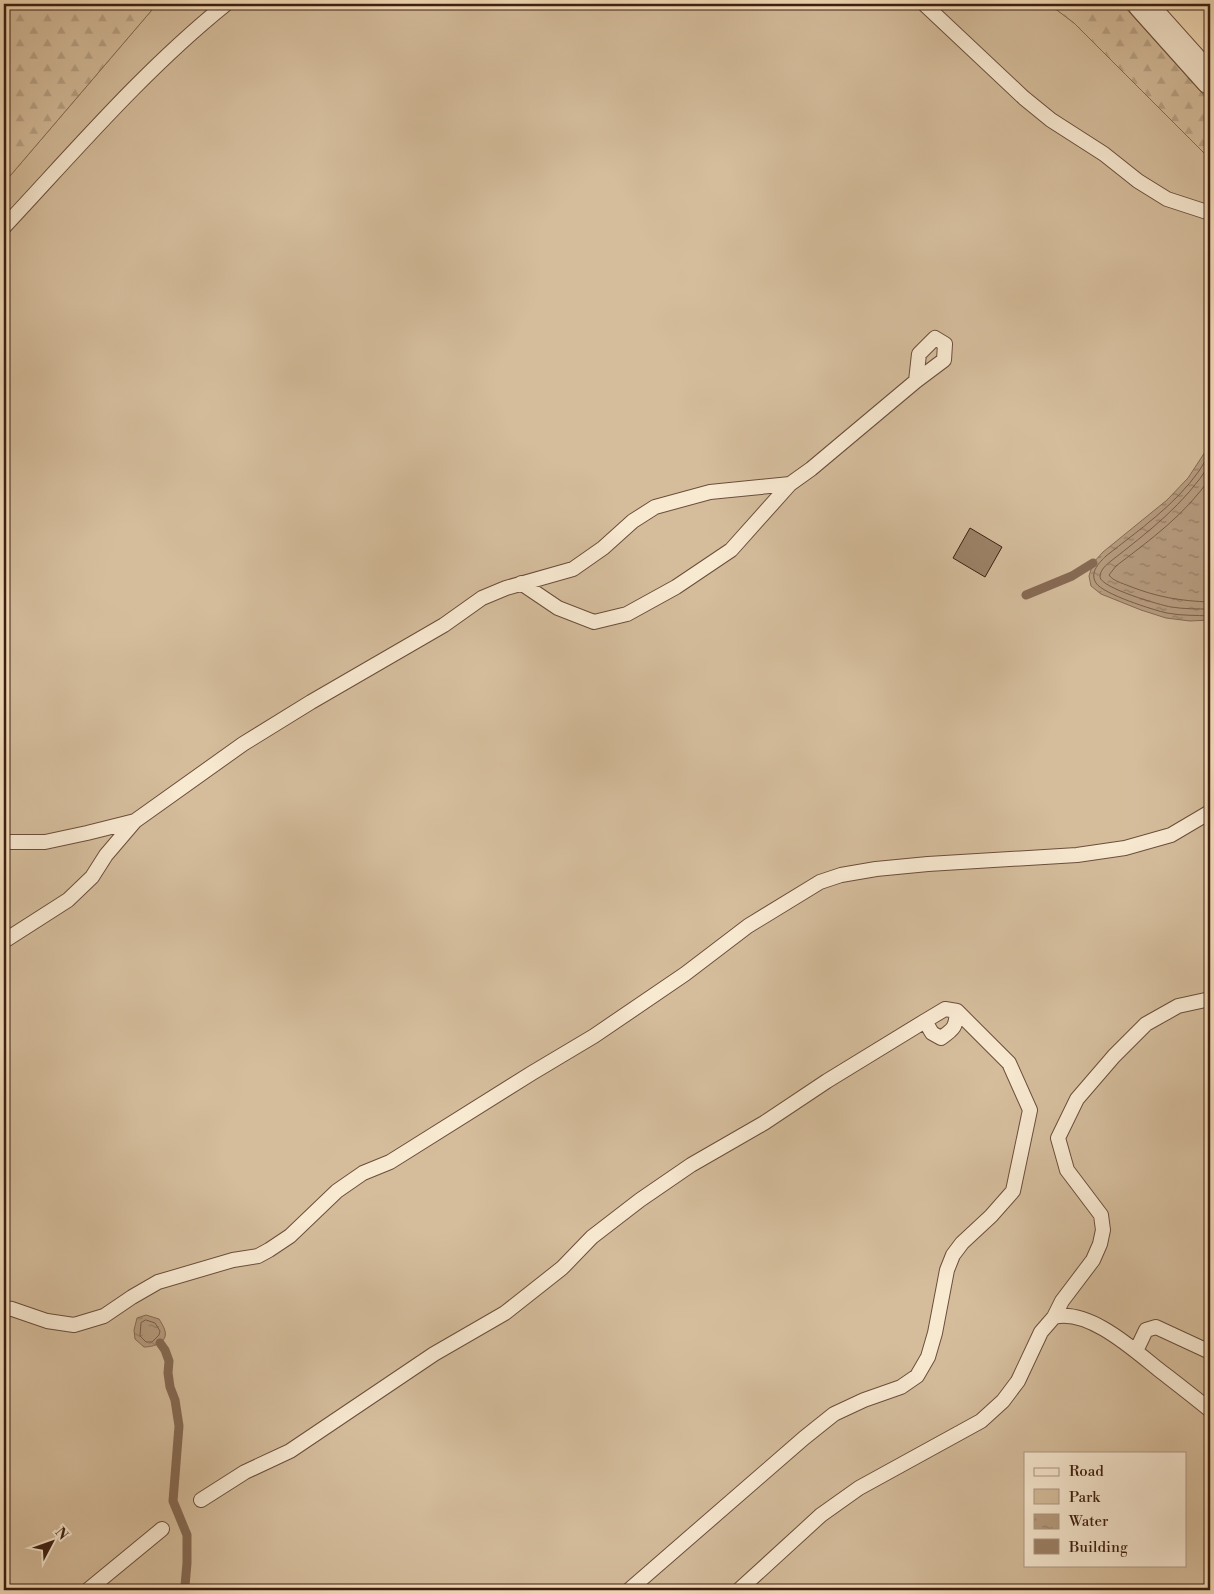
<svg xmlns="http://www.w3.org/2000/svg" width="1214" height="1594" font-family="'Libre Bodoni',serif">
<defs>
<pattern id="forest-firs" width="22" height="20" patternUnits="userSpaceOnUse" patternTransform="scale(1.25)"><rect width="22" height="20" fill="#d5bd9c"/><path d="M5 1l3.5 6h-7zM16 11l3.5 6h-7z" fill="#b8a285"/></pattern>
<pattern id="water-ripples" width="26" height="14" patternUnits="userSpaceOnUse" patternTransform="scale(1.25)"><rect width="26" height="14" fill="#b69c7f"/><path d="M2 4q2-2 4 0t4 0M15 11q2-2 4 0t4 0" fill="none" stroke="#957f67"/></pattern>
</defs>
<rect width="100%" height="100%" fill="#f4ddb8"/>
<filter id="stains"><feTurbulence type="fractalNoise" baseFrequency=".004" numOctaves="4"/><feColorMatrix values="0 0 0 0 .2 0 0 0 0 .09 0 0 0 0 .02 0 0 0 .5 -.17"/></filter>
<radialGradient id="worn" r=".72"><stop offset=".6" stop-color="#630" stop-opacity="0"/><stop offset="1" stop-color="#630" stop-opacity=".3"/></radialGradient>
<path fill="#d5bd9c" stroke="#896e56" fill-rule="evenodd" d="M157,4H1049L1074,23L1210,159V1590H4V183ZM1025,1453H1185V1565H1025Z"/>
<path fill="url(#forest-firs)" stroke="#896e56" d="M10,4H157L4,183V9Z
M1049,4H1122L1210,102V159L1074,23Z"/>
<path fill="url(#water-ripples)" stroke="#866a53" d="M1210,431V620L1190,621L1166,618L1141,610L1101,594L1091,586L1089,576L1093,563L1103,552L1167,500L1188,478L1205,452Z
M146,1315L159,1319C161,1322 164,1327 165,1331C168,1343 153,1347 144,1347L135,1339L134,1330L137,1318Z"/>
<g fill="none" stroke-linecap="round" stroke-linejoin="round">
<path stroke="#7a5e48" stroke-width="1" d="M1210,450C1208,458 1203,464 1199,471C1175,505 1139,530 1106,556C1100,562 1089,572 1096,583C1103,594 1153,610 1167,613C1182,616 1196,615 1210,616
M1210,464C1185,504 1148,532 1111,561C1106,565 1100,570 1100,577C1101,588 1160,605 1171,607C1184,609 1197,609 1210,609
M1210,478C1186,514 1150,540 1116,566L1109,575C1113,581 1122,583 1129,586C1157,597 1180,601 1210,602
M146,1320L155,1323L160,1331L159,1335L152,1342H146L140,1336L141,1323Z"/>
<path stroke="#866a53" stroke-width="9" d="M1026,595L1072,576L1093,563
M160,1343L165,1350L169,1361L168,1373L170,1387L175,1400L179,1426L173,1501L187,1535V1563L185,1586L183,1590"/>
</g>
<path fill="#9c8268" stroke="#3d1f11" d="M970,528L1002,547L985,577L953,558Z"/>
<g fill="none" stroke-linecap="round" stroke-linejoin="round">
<g stroke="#6b4e3b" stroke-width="16">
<path id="service" d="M924,4L1024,98L1051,120L1104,154L1138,181L1167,199L1210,213
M4,227C76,150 144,70 226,4
M521,583L558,608L594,622L627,614L676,587L731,550L790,484
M4,842H45L87,833L135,821L243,744L311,702L444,625L482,598L506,588L573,569L603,548L633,521L655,507L710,492L790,484L811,469L916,381L944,360L945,344L935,338L919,354L916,381
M4,941L68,900L92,877L106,855L135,821
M4,1308L12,1309L47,1321L74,1325L104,1316L132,1297L158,1282L233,1260L258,1256L269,1250L290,1236L337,1191L363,1173L390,1162L532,1073L594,1036L685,974L748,926L820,882L841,875L876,869L928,864L1077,855L1125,848L1171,835L1210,812
M1054,1317C1088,1308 1133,1349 1158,1369C1176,1383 1193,1396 1210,1410
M1136,1351L1146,1330L1156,1327L1210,1352
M201,1500L245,1472L290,1451L434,1354L505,1313L562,1268L592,1237L640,1200L691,1165L764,1123L827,1081L925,1021
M88,1590L162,1529
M629,1590L804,1438L834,1414L864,1400L901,1387L917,1376L928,1357L935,1333L947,1270L953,1255L962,1243L991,1216L1013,1191L1030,1110L1009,1063L957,1011L945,1009L925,1021L932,1033L941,1038C954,1029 956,1027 957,1011
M739,1590L821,1515L859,1488L981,1421L1003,1401L1018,1381L1041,1332L1054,1317L1062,1301L1093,1260L1100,1244L1103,1230L1101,1215L1067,1170L1058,1138L1077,1099L1114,1056L1146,1024L1178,1006L1210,999"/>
</g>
<g stroke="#6b4e3b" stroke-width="30">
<path id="minor" d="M1142,4L1210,80"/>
</g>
<use href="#service" stroke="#f8e9d1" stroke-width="14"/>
<use href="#minor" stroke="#f8e9d1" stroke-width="28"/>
</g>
<rect width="1214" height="1594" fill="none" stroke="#f4ddb8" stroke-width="20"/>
<rect x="5" y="5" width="1204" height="1584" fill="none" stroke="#3d1f11" stroke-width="2.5"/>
<rect x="10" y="10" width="1194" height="1574" fill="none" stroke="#3d1f11"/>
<rect x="1024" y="1452" width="162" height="115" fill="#f8e9d1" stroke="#ad9884"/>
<rect x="1034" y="1468" width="25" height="8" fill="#f8e9d1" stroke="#ad9884"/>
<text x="1069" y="1476" font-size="15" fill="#3d1f11">Road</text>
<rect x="1034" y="1489" width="25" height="15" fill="#d5bd9c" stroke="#ad9884"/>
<text x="1069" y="1502" font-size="15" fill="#3d1f11">Park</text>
<rect x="1034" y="1514" width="25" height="15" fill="url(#water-ripples)" stroke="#ad9884"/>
<text x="1069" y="1526" font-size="15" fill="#3d1f11">Water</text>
<rect x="1034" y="1539" width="25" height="15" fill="#9c8268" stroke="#ad9884"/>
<text x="1069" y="1552" font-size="15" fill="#3d1f11">Building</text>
<g transform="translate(52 1542) rotate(49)" stroke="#f8e9d1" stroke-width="4" paint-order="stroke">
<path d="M0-4L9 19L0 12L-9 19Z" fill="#3d1f11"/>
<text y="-8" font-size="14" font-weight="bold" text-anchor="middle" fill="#3d1f11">N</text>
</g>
<rect width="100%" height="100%" filter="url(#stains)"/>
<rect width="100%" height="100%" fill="url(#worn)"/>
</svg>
